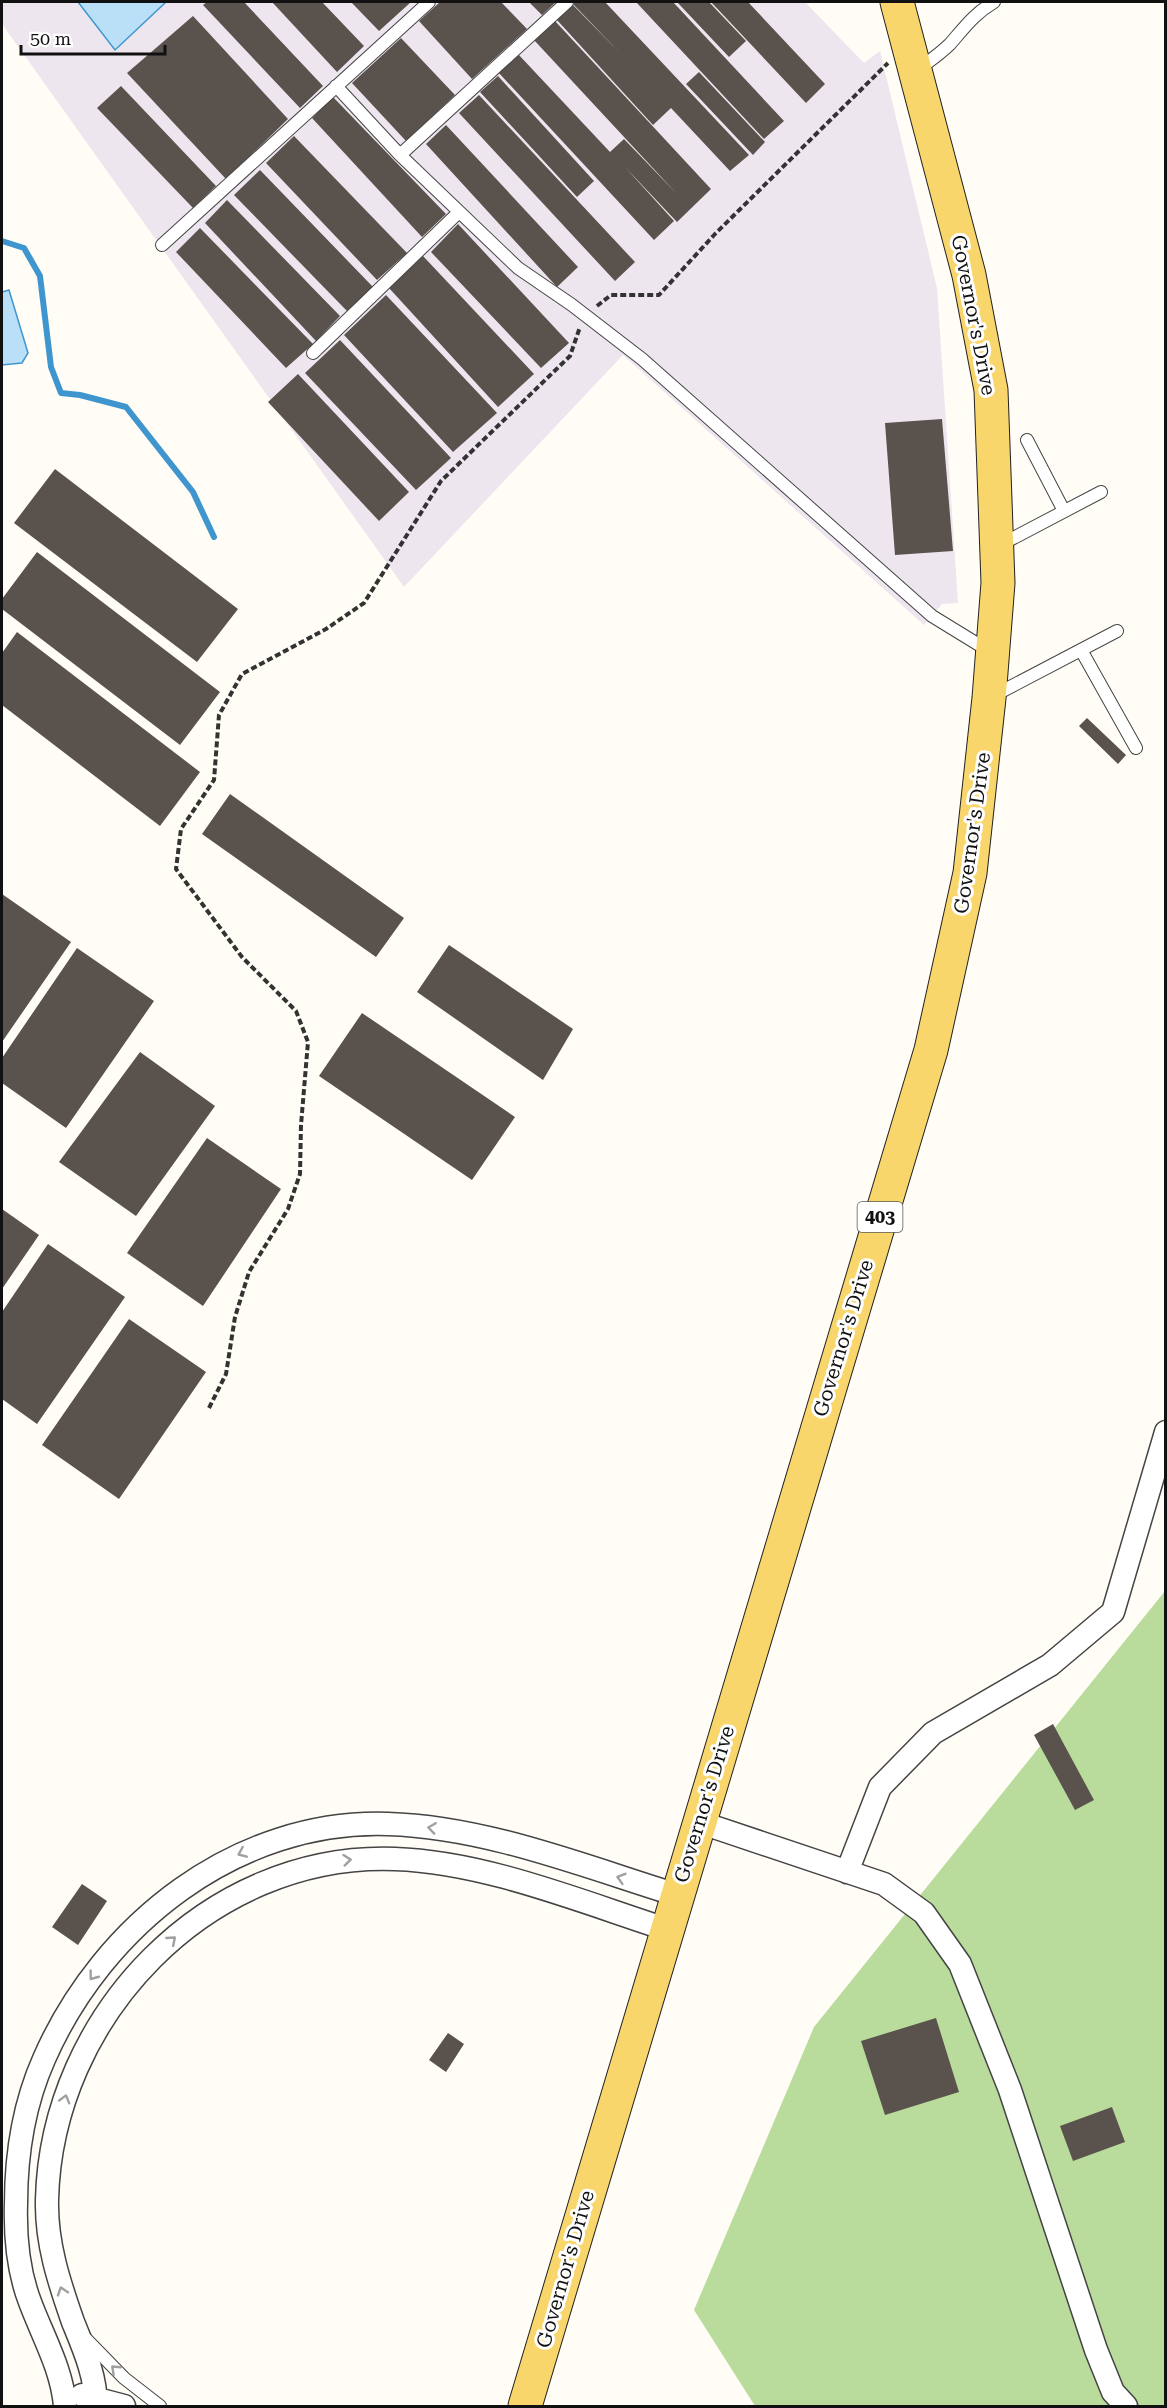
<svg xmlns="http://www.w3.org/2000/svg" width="1167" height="2408" font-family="'Roboto Serif',serif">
<rect width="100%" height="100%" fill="#fffdf5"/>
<path fill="#eee6ef" d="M2,2H805L864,63L880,51L937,288L958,603L942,604L924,625L623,355L404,587L2,24Z"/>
<path fill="#b9dc9c" d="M1165,1591V2406H755L694,2310L814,2027Z"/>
<path fill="#b9e0f7" stroke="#3f96cf" stroke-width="1.5" d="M78,2H166L115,50Z
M9,290L28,353L22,363L2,365V292Z"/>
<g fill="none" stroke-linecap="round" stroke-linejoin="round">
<path stroke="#3f96cf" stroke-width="6" d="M2,241L24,248L40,276L51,367L61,393L80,395L126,407L193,492L214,537"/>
</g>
<path fill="#5a524d" d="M207,2H244L323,86L300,108L203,5Z
M272,2H322L364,46L337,72Z
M351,2H411L379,31Z
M440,2H501L527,29L472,79L419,21Z
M529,2H556L542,15Z
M576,2H605L749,155L730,171L671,108L653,125L557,20L573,5L621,54L573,4Z
M636,2H673L784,121L764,139Z
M677,2H709L746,41L729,57Z
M711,2H748L825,84L806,103Z
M193,16L288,119L226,179L127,73Z
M555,21L711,189L677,222L624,166L674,221L654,240L498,72L518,54L610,152L624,139L677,194L534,40Z
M401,38L455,95L406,141L352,83Z
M699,72L765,142L753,155L686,84Z
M498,76L594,181L577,197L480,92Z
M121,86L216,186L193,208L97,108Z
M479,95L635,262L615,281L459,113Z
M333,97L446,214L422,237L312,118Z
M446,125L578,267L557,287L426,144Z
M294,136L407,253L377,280L266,163Z
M260,170L373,287L347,311L234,195Z
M227,200L340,316L316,341L205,223Z
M458,224L569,343L541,368L431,252Z
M200,228L313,344L286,368L176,252Z
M423,256L534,374L498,407L389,288Z
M386,295L497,413L453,452L344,335Z
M340,340L451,458L416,490L305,373Z
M298,374L409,492L379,521L268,402Z
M942,419L953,551L895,555L885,423Z
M55,469L238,609L197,662L14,523Z
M37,552L220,692L180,745L2,609V599Z
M17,632L200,772L160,826L2,705V653Z
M1087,718L1126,755L1118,764L1079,726Z
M230,794L404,918L376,957L202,834Z
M2,894L71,942L2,1042Z
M449,945L573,1029L543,1080L417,992Z
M77,948L154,1001L66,1128L2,1083V1058Z
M362,1013L515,1117L472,1180L319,1076Z
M140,1052L215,1106L136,1216L59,1162Z
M207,1138L281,1189L203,1306L127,1253Z
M2,1209L39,1235L2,1289Z
M48,1244L125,1297L37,1424L2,1399V1312Z
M129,1319L206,1372L119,1499L42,1445Z
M1053,1724L1094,1800L1075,1810L1034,1735Z
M82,1884L107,1901L78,1945L52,1927Z
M936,2018L959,2092L885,2115L861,2041Z
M448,2033L464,2044L446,2072L429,2060Z
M1112,2107L1125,2142L1073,2161L1060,2126Z"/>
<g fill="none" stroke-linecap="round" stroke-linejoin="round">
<g stroke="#444" stroke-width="14">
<path id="service" d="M916,71C928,62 940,54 950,44C964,28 975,13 994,2
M336,86L400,155L518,268L572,305L642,359L932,616L989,651
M400,155L567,2
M162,245L429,2
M313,353L459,212
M1027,440L1064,511
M1000,545L1101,492
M1081,650L1136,748
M993,696L1117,631
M86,2339L124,2378L160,2406"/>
</g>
<g stroke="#444" stroke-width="25">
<path id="minor" d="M699,1822L884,1884L924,1913L960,1964L1010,2090L1096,2350L1113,2392L1126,2406
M847,1872L880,1787L933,1733L1050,1665L1113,1612L1166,1432
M82,2395L124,2406
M65,2406C62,2369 43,2337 30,2302C18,2271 15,2238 16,2204C16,2156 24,2104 44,2059C103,1924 237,1819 388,1824C486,1827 583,1866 677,1895
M96,2406C96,2376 84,2349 73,2322C59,2282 46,2243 47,2200C51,2016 208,1852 395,1859C485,1862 582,1902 666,1929"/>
</g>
<g stroke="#222" stroke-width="35">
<path id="primary" d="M525,2406L931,1050L970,873L989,698L998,583L991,390L969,275L897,2"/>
</g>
<path stroke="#333" stroke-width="4" stroke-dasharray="6 3" stroke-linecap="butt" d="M597,306L611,295H659L715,234L888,63
M209,1408L226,1374L235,1317L249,1272L288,1209L300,1174L301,1125L308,1042L296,1011L242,957L176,869L181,829L214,780L219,715L242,674L326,629L364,603L441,481L570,356L580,327"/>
<use href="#service" stroke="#fff" stroke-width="12"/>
<use href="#minor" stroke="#fff" stroke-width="22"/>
<use href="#primary" stroke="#f9d66b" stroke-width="33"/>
</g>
<defs><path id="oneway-chevron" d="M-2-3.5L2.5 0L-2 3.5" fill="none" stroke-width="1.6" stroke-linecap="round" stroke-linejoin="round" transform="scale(1.5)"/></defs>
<g stroke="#a0a0a0">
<use href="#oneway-chevron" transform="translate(432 1828) rotate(-172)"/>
<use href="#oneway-chevron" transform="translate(242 1853) rotate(157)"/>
<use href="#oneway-chevron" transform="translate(347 1860) rotate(-6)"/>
<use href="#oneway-chevron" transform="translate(621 1878) rotate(-163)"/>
<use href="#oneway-chevron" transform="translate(172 1940) rotate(-41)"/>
<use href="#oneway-chevron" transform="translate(93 1976) rotate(127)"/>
<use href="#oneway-chevron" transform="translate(65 2099) rotate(-74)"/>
<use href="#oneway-chevron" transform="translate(62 2291) rotate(-108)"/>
<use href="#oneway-chevron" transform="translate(115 2369) rotate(-137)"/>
</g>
<g text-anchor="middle" stroke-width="6" stroke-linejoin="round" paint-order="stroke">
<rect fill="#fff" stroke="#585858" stroke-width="1.5" x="857.5" y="1202" width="45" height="30" rx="4.5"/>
<g font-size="18" font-weight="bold" fill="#111">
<text x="880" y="1223">403</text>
</g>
<g font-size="20" fill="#111" stroke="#fff">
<text transform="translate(974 315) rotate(79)" y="7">Governor's Drive</text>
<text transform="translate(972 833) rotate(-82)" y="7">Governor's Drive</text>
<text transform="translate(843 1338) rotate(-73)" y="7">Governor's Drive</text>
<text transform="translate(704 1804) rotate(-73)" y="7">Governor's Drive</text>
<text transform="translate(565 2269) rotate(-74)" y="7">Governor's Drive</text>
</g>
</g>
<rect width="1167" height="2408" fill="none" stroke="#111111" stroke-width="6"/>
<path d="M21 45v9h144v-9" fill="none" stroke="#111111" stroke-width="3"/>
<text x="30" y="45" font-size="18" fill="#111111" stroke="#ffffff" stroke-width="4.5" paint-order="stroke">50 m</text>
</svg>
